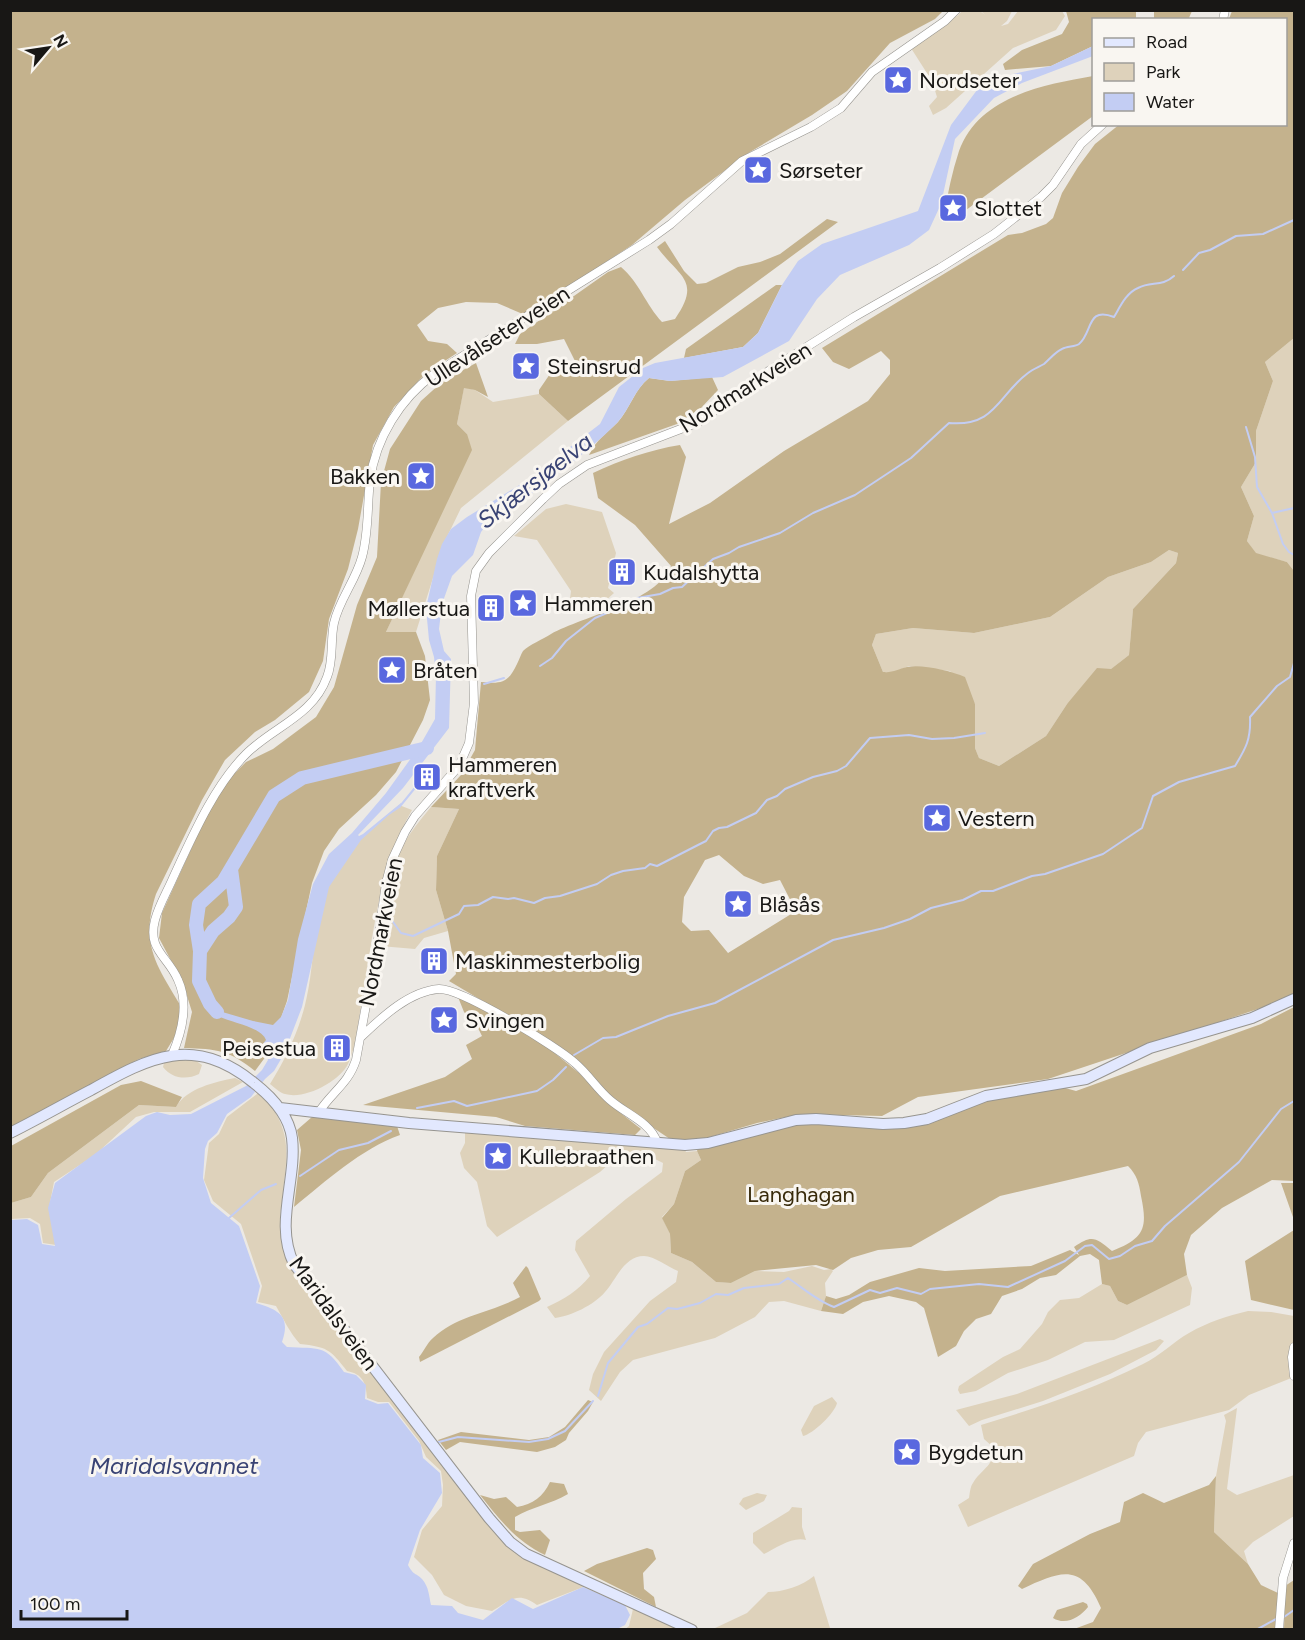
<svg xmlns="http://www.w3.org/2000/svg" width="1305" height="1640" font-family="Figtree,sans-serif">
<rect width="100%" height="100%" fill="#ece9e4"/>
<path fill="#ded2bb" d="M962,11H980L985,15L981,11H1012L1007,21L1001,26L1008,24L1018,11H1062L1065,16L1056,30L1013,48L946,108L933,115L929,106L937,97L932,81L909,45L957,16Z
M1294,338V571L1287,562L1256,554L1247,541L1254,516L1241,487L1256,462V431L1273,381L1265,362Z
M464,387L475,390L493,402L539,394L568,421L461,508L444,543L416,632H386L416,567L467,434L457,424Z
M566,504L602,512L616,553L608,588L614,593L593,612L569,607L571,591L537,540L514,536L546,509Z
M1169,550L1178,553L1176,563L1133,609L1129,655L1067,704L1046,736L999,766L979,758L975,748V704L950,671L909,666L892,673L883,672L872,645L876,634L913,628L974,633L1050,617L1108,577L1151,562Z
M399,805L412,810C379,866 373,937 362,1001C358,1021 357,1045 348,1064C340,1081 305,1100 285,1094C280,1093 274,1087 270,1084C285,1060 298,1033 305,1005C317,959 310,908 338,867C354,842 377,824 399,805Z
M431,807L459,809L437,856L436,890L448,931L424,938L415,949L380,946C385,913 387,875 403,845C411,831 421,819 431,807Z
M169,1060H195L202,1065L199,1074C187,1080 172,1079 163,1067L164,1063Z
M235,1078L243,1082L190,1112H154L136,1117L95,1155L54,1182L49,1208L56,1245L43,1243L40,1224L30,1218L11,1219V1203L31,1197L48,1173L139,1105L176,1107C187,1088 215,1082 235,1078Z
M261,1091C290,1130 289,1144 283,1191C283,1200 280,1210 280,1218C282,1245 294,1269 307,1292L497,1533L586,1586L537,1605C518,1591 510,1600 492,1611L466,1606L444,1595L432,1575L414,1557L422,1530L442,1506L443,1485L441,1471L426,1457L419,1441L389,1402H378L367,1398C366,1383 363,1374 347,1371C330,1349 327,1347 300,1344C290,1333 284,1320 276,1306L258,1302L262,1286L241,1224L213,1201L204,1180L209,1143L219,1134L227,1117Z
M465,1130L683,1146L686,1152L697,1151L701,1160L685,1171L674,1204L662,1217L670,1234L671,1253L692,1262L716,1282L731,1283L755,1271L784,1272L812,1266L824,1270L831,1269L833,1271L825,1283L826,1296L821,1311L784,1301L769,1302L755,1317L715,1338L633,1360L620,1372L601,1401L589,1390L593,1374L604,1352L650,1301L676,1282L678,1271C668,1267 654,1256 644,1256C624,1256 616,1280 605,1292C594,1305 571,1316 555,1318L547,1307C564,1299 578,1291 590,1276L575,1250L576,1241L626,1199L662,1172L663,1163L651,1157L618,1156L600,1172L497,1237L487,1226L477,1182L464,1168L460,1153L465,1143Z
M1187,1275L1192,1288L1190,1305L1114,1340L1085,1342L1048,1360L1008,1373L976,1391L960,1394L958,1390L959,1386L1003,1357L1020,1349L1042,1324L1048,1312L1060,1300L1079,1298L1102,1284L1110,1286L1118,1301L1127,1305Z
M1248,1311L1271,1312L1294,1316V1340L1291,1358L1294,1377L1249,1395L1229,1410L1146,1432L1138,1443L1134,1456L968,1527L958,1505L969,1498C970,1493 970,1487 973,1483C981,1469 996,1465 993,1447L984,1439L981,1425C1037,1408 1091,1390 1143,1364C1160,1356 1173,1342 1189,1333C1208,1322 1227,1316 1248,1311Z
M1160,1339L1164,1341L1156,1350L1110,1374L1043,1401L982,1420L969,1426L956,1410L1017,1394Z
M832,1397L837,1403C835,1413 813,1434 803,1436L801,1430L814,1406Z
M1237,1408L1227,1489L1237,1495L1294,1475V1516L1253,1542L1244,1551L1248,1564L1214,1532L1216,1476L1226,1421L1224,1415Z
M757,1493L767,1495L764,1501L746,1510L739,1504L743,1498Z
M792,1507L802,1508V1527L806,1540C793,1536 776,1548 764,1554L753,1543V1533L789,1511Z
M814,1576L830,1628L824,1630L713,1629L747,1613L768,1592C783,1592 802,1586 814,1576Z
M633,1609L678,1629L624,1630L629,1626Z"/>
<path fill="#c4b28d" fill-rule="evenodd" d="M11,11H943L935,19L890,43L847,91L812,115L750,152L685,200L632,245L525,315L497,303L466,302L438,308L417,325L428,341L447,344L457,353L425,374L394,407L373,445L358,529L348,569L329,619L323,661L309,692L275,720L255,732L225,760L202,800L156,894C139,946 158,967 183,1010L177,1033L166,1051L139,1059L11,1127Z
M1066,11H1136V19L1094,20L1093,46L1051,66L1005,70L1003,64L1022,50L1062,34L1069,22Z
M1154,11H1192L1188,20L1154,19Z
M1232,11H1294V338L1265,362L1273,381L1256,431V462L1241,487L1254,516L1247,541L1256,553L1287,562L1294,571V997L1048,1079L918,1097L882,1116L800,1114L757,1123L700,1140L670,1139L613,1101L564,1051L552,1042L449,981L456,974L448,931L436,890L437,856L459,809L431,807L461,775L475,750L481,682C502,684 508,683 517,664C519,660 521,654 523,651C529,645 543,639 551,634C583,616 657,602 671,566L635,525L598,498L593,473C621,460 649,450 680,445L686,457L669,524L710,503L784,451L868,401L890,374V360L881,351L849,369L833,362L822,348L1008,235L1022,233L1046,224L1053,218L1062,193L1078,167L1095,144L1120,124H1286V20L1229,19ZM1169,550L1178,553L1176,563L1133,609L1129,655L1111,669L1097,668L1067,704L1046,736L999,766L979,758L975,748V704L965,677C951,671 922,664 907,667C898,669 893,673 883,672L872,645L876,634L913,628L974,633L1050,617L1108,577L1151,562ZM719,855L744,876L763,884L780,880L796,911L728,953L709,930L691,931L682,922L684,897L705,860Z
M1093,76V116L954,219L944,214C948,193 952,172 959,151C979,96 1043,85 1093,76Z
M827,219L838,222L568,421L539,394V390L552,371L575,361L564,339L537,344H515L520,334L608,272L621,267C639,282 646,305 662,322L675,319C702,280 679,277 657,247L665,241L684,271L697,284L706,283L738,267L760,262L780,254Z
M776,285H782L758,333L743,347L684,358L686,349Z
M476,363L488,397L475,390L464,388L457,424L467,434L472,450L386,632H416L425,656L430,700L423,720L396,772L376,795L339,829L324,851L312,883L287,1001L269,1052L255,1071C229,1050 217,1049 184,1048L192,1012L183,983L159,938L162,913L218,790L246,762L273,749L316,717L334,687L357,605L377,557L381,482L390,449L421,401L443,381Z
M712,377L718,390L701,408L677,424L589,455C596,440 607,433 618,422C630,408 635,389 649,378L670,381Z
M458,997L467,999L546,1046L579,1073L609,1104L641,1129L635,1135L525,1126L496,1117L363,1105L445,1077L472,1059L466,1045L482,1036L477,1026L464,1012Z
M1294,1007V1181L1272,1180L1222,1208L1191,1235L1184,1254L1187,1275L1127,1305L1118,1301L1110,1286L1102,1284L1099,1260L1090,1254L1080,1256L1056,1275L1040,1278L1022,1289L1002,1296L991,1314L976,1319L964,1331L956,1346L938,1357L924,1308L916,1302L889,1296L863,1302L843,1314L821,1311L826,1296L836,1299L849,1295L870,1282L919,1268L945,1271L1031,1266L1070,1250L1079,1255L1074,1247C1092,1235 1095,1237 1112,1251C1144,1238 1148,1229 1141,1196C1139,1183 1137,1175 1128,1166L1000,1196L911,1247L878,1250L851,1258L833,1270L816,1265L755,1271L731,1283L716,1282L692,1262L671,1253L670,1234L662,1218L674,1204L685,1171L701,1160L697,1151L700,1142L797,1121L877,1125L996,1098L1058,1086L1076,1091L1261,1024Z
M141,1081L182,1097L176,1107L139,1105L48,1173L31,1197L11,1203V1146L121,1085Z
M312,1117L397,1126L400,1135C361,1149 326,1181 294,1207L301,1150L297,1130Z
M1281,1183H1294V1220Z
M1294,1230V1310L1251,1300L1245,1261Z
M526,1266L528,1268L541,1299L539,1301L420,1362L419,1357C424,1351 427,1343 433,1338C457,1315 491,1313 520,1297L513,1283Z
M588,1400L593,1402L588,1411L569,1433L566,1440L555,1447L537,1452L460,1442L446,1450L438,1440L461,1432L529,1440L549,1437L565,1427Z
M1216,1476L1214,1532L1248,1564L1261,1585L1278,1593L1275,1629H1074L1093,1622L1101,1608C1081,1562 1061,1571 1022,1589L1018,1586L1033,1564L1090,1534L1120,1522L1124,1502L1143,1493L1164,1503L1209,1485Z
M550,1482L564,1484L568,1494C551,1504 532,1507 515,1517V1530L520,1532L540,1530L550,1540L545,1555C516,1541 500,1520 480,1495L494,1499L506,1497L517,1507C533,1504 543,1497 550,1482Z
M647,1548L653,1550L656,1559L643,1573L644,1589L654,1597L656,1607L584,1571L597,1564Z
M1294,1580V1628L1284,1630L1285,1586Z
M1083,1602L1087,1604L1088,1607C1080,1617 1066,1626 1053,1618L1057,1610Z"/>
<path fill="#c3cdf3" d="M1093,46V56L1022,83L994,98L955,139L941,204L929,230L909,245L840,275L817,299L789,341L723,377L670,381L649,378C634,390 630,409 617,423C583,457 541,486 503,516L487,524L481,532L473,555L452,576L442,604L439,629L444,651L451,659L449,728L403,788L358,835L359,836L363,834L401,803V807L389,815L361,840L329,887L302,1007L284,1054L274,1071L265,1079L251,1097L227,1114L217,1133L208,1141L205,1149L203,1178L211,1203L239,1226L260,1286L256,1303C279,1310 291,1316 282,1342L287,1347C319,1349 325,1344 344,1372L356,1375L366,1385L365,1399L378,1404L388,1403L421,1445L423,1458L440,1473L442,1493L420,1530L408,1565C414,1576 415,1572 422,1579C429,1587 429,1596 431,1605L452,1606L458,1613L483,1620L512,1598L533,1609L583,1587L625,1605L630,1615L625,1625L615,1630H11V1220L27,1219L38,1225L42,1244L55,1246L48,1208L55,1183L146,1116L157,1112L170,1115L191,1114L246,1086L262,1070L268,1060L262,1045L266,1040C261,1025 225,1023 212,1012C209,1009 206,1004 204,1001L209,997L219,1011L253,1021L273,1025L281,1017L288,1000L298,939L313,884L329,854L352,833L386,793L419,747L435,719L436,675L434,657L429,640L426,608L437,559L442,544L451,529L467,517L526,481L600,424L619,387L643,368L655,363L743,347L758,333L782,285L798,261L822,244L918,211L951,125L977,90L1013,74L1051,66Z"/>
<g fill="none" stroke-linecap="round" stroke-linejoin="round">
<path stroke="#c3cdf3" stroke-width="2" d="M1183,270L1199,253L1210,250L1236,236L1263,234L1294,220
M1246,427L1255,457L1257,487L1272,513L1283,544L1289,552L1294,555
M1272,513L1294,508
M540,666L552,658L566,641L595,618L619,608L637,598L660,594L673,588L682,587L713,559L729,553L739,547L780,533L813,513L855,495L911,458L949,423C996,427 998,395 1028,373C1033,369 1039,367 1044,364C1050,359 1055,352 1062,349C1067,346 1075,347 1079,344C1093,333 1086,306 1114,317C1120,307 1126,293 1138,288C1151,281 1162,287 1174,276
M484,684L504,678
M401,805L427,773
M388,915L401,933L413,936L459,914L464,906L478,905L493,897L508,899L514,898L534,903L545,898L560,896L597,884L611,875L623,871L645,868L650,864L657,866L698,845L706,841L713,831L719,828L727,827L756,813L767,800L777,796L785,789L813,777L837,771L846,766L870,738L909,735L932,739L954,738L985,733
M574,1055L603,1038L616,1037L668,1016L715,1003L833,940L884,928L910,919L931,908L963,900L981,891H993L1032,876L1045,874L1103,854L1142,828L1153,796L1179,782L1235,766C1246,748 1251,739 1250,717L1277,686L1290,677L1294,663
M417,1108L454,1101L467,1106L537,1091L553,1080L566,1067
M300,1176L339,1150L368,1143L391,1131
M229,1218L261,1190L276,1184
M598,1396L608,1363L638,1327L647,1324L668,1308L677,1309L685,1307L700,1303L716,1294L728,1295L744,1288L779,1284L788,1278C803,1288 817,1301 834,1307L870,1290L880,1293L897,1288L921,1294L930,1289L979,1284L1008,1287L1065,1261L1085,1246L1092,1245L1109,1259L1120,1256L1135,1246L1152,1241L1165,1226L1239,1162L1281,1109L1294,1101
M435,1443L458,1437L529,1442L548,1439L565,1431L593,1401
M1284,1617L1294,1610
M1256,1630L1276,1619"/>
<path stroke="#c3cdf3" stroke-width="14" d="M200,951L213,931L229,917L236,907L231,869
M217,1012L210,1004L199,981L200,951L196,925L199,904L223,882L274,796L302,778L427,748"/>
<g stroke="#96948f" stroke-width="9">
<path id="street" d="M1223,20L1225,10
M361,1037C381,1018 409,991 439,989C461,988 556,1046 575,1063C588,1074 597,1089 610,1100C626,1114 650,1122 657,1142
M172,1055C182,1032 189,1004 178,980C168,956 147,950 155,920C159,905 167,892 173,878C192,837 214,786 246,754C273,727 313,716 327,677C334,660 330,641 334,623C339,600 356,580 362,557C369,532 367,506 370,480C376,438 400,399 434,374L649,240L671,224L742,161L811,127L841,108L872,72L945,21L956,10
M319,1112C331,1093 349,1083 356,1060L379,934L386,883L392,860L405,832L415,816L459,766L469,743L474,703L471,596L476,571L489,553L543,499L559,484L587,465L699,422L770,370L854,317L940,268L994,234L1041,197L1053,185L1081,144L1103,124
M1294,1347L1292,1357L1294,1376
M1279,1630L1283,1578L1294,1543"/>
</g>
<g stroke="#96948f" stroke-width="12">
<path id="secondary" d="M280,1108L409,1123L685,1145L708,1143L796,1120L816,1119L883,1124L904,1123L927,1119L986,1096L1086,1079L1150,1048L1252,1018L1294,999
M10,1133C38,1119 64,1104 91,1090C150,1057 194,1034 254,1083C272,1097 289,1115 292,1138C297,1180 274,1224 294,1264L489,1518L510,1542L526,1554L692,1630"/>
</g>
<use href="#street" stroke="#fff" stroke-width="8"/>
<use href="#secondary" stroke="#e2e8fe" stroke-width="10"/>
</g>
<defs>
<g id="sight-square" transform="scale(1.5)"><rect x="-9" y="-9" width="18" height="18" rx="4" fill="#5968df" stroke="#f9f6f1"/><path d="M0-6L1.8-2.2L6-1.7L2.9 1.2L3.7 5.4L0 3.3L-3.7 5.4L-2.9 1.2L-6-1.7L-1.8-2.2Z" fill="#fff"/></g>
<g id="building-square" transform="scale(1.5)"><rect x="-9" y="-9" width="18" height="18" rx="4" fill="#5968df" stroke="#f9f6f1"/><path d="M-4-6H4V6H1V3H-1V6H-4ZM-2.5-4.3h1.7v1.8h-1.7ZM.8-4.3h1.7v1.8H.8ZM-2.5-1h1.7V.8h-1.7ZM.8-1h1.7V.8H.8Z" fill="#fff"/></g>
</defs>
<g fill-rule="evenodd">
<use href="#sight-square" x="898" y="80"/>
<use href="#sight-square" x="758" y="170"/>
<use href="#sight-square" x="953" y="208"/>
<use href="#sight-square" x="526" y="366"/>
<use href="#sight-square" x="421" y="476"/>
<use href="#building-square" x="622" y="572"/>
<use href="#sight-square" x="523" y="603"/>
<use href="#building-square" x="491" y="608"/>
<use href="#sight-square" x="392" y="670"/>
<use href="#building-square" x="427" y="777"/>
<use href="#sight-square" x="937" y="818"/>
<use href="#sight-square" x="738" y="904"/>
<use href="#building-square" x="434" y="961"/>
<use href="#sight-square" x="444" y="1020"/>
<use href="#building-square" x="337" y="1048"/>
<use href="#sight-square" x="498" y="1156"/>
<use href="#sight-square" x="907" y="1452"/>
</g>
<g text-anchor="middle" stroke-width="6" stroke-linejoin="round" paint-order="stroke">
<g font-size="22" fill="#181715" stroke="#f9f6f1" text-anchor="start">
<text x="919" y="88">Nordseter</text>
<text x="779" y="178">Sørseter</text>
<text x="974" y="216">Slottet</text>
<text x="547" y="374">Steinsrud</text>
<text x="400" y="484" text-anchor="end">Bakken</text>
<text x="643" y="580">Kudalshytta</text>
<text x="544" y="611">Hammeren</text>
<text x="470" y="616" text-anchor="end">Møllerstua</text>
<text x="413" y="678">Bråten</text>
<text x="448" y="772">Hammeren<tspan x="448" dy="25">kraftverk</tspan></text>
<text x="958" y="826">Vestern</text>
<text x="759" y="912">Blåsås</text>
<text x="455" y="969">Maskinmesterbolig</text>
<text x="465" y="1028">Svingen</text>
<text x="316" y="1056" text-anchor="end">Peisestua</text>
<text x="519" y="1164">Kullebraathen</text>
<text x="928" y="1460">Bygdetun</text>
</g>
<g font-size="22" fill="#181715" stroke="#f9f6f1">
<text transform="translate(497 336) rotate(-33)" y="8">Ullevålseterveien</text>
<text transform="translate(745 387) rotate(-32)" y="8">Nordmarkveien</text>
<text transform="translate(380 932) rotate(-79)" y="8">Nordmarkveien</text>
<text transform="translate(334 1313) rotate(54)" y="8">Maridalsveien</text>
</g>
<g font-size="22" fill="#382a0a" stroke="#f9f6f1">
<text x="801" y="1202">Langhagan</text>
</g>
<g font-size="24" font-style="italic" fill="#394374" stroke="#f9f6f1">
<text transform="translate(535 481) rotate(-38)" y="8">Skjærsjøelva</text>
<text x="174" y="1474">Maridalsvannet</text>
</g>
</g>
<rect width="1305" height="1640" fill="none" stroke="#181715" stroke-width="24"/>
<rect x="1092" y="18" width="195" height="108" fill="#f9f6f1" stroke="#9f9d99" stroke-width="1.5"/>
<rect x="1104" y="38" width="30" height="9" fill="#e2e8fe" stroke="#9f9d99" stroke-width="1.5"/>
<text x="1146" y="48" font-size="18" fill="#181715">Road</text>
<rect x="1104" y="63" width="30" height="18" fill="#ded2bb" stroke="#9f9d99" stroke-width="1.5"/>
<text x="1146" y="78" font-size="18" fill="#181715">Park</text>
<rect x="1104" y="93" width="30" height="18" fill="#c3cdf3" stroke="#9f9d99" stroke-width="1.5"/>
<text x="1146" y="108" font-size="18" fill="#181715">Water</text>
<g transform="translate(48 48) rotate(61)" stroke="#f9f6f1" stroke-width="4.5" paint-order="stroke">
<path d="M0-4.5L10 22L0 15L-10 22Z" fill="#181715"/>
<text y="-9" font-size="16" font-weight="bold" text-anchor="middle" fill="#181715">N</text>
</g>
<path d="M21 1610v9h106v-9" fill="none" stroke="#181715" stroke-width="3"/>
<text x="30" y="1610" font-size="18" fill="#181715" stroke="#f9f6f1" stroke-width="4.5" paint-order="stroke">100 m</text>
</svg>
